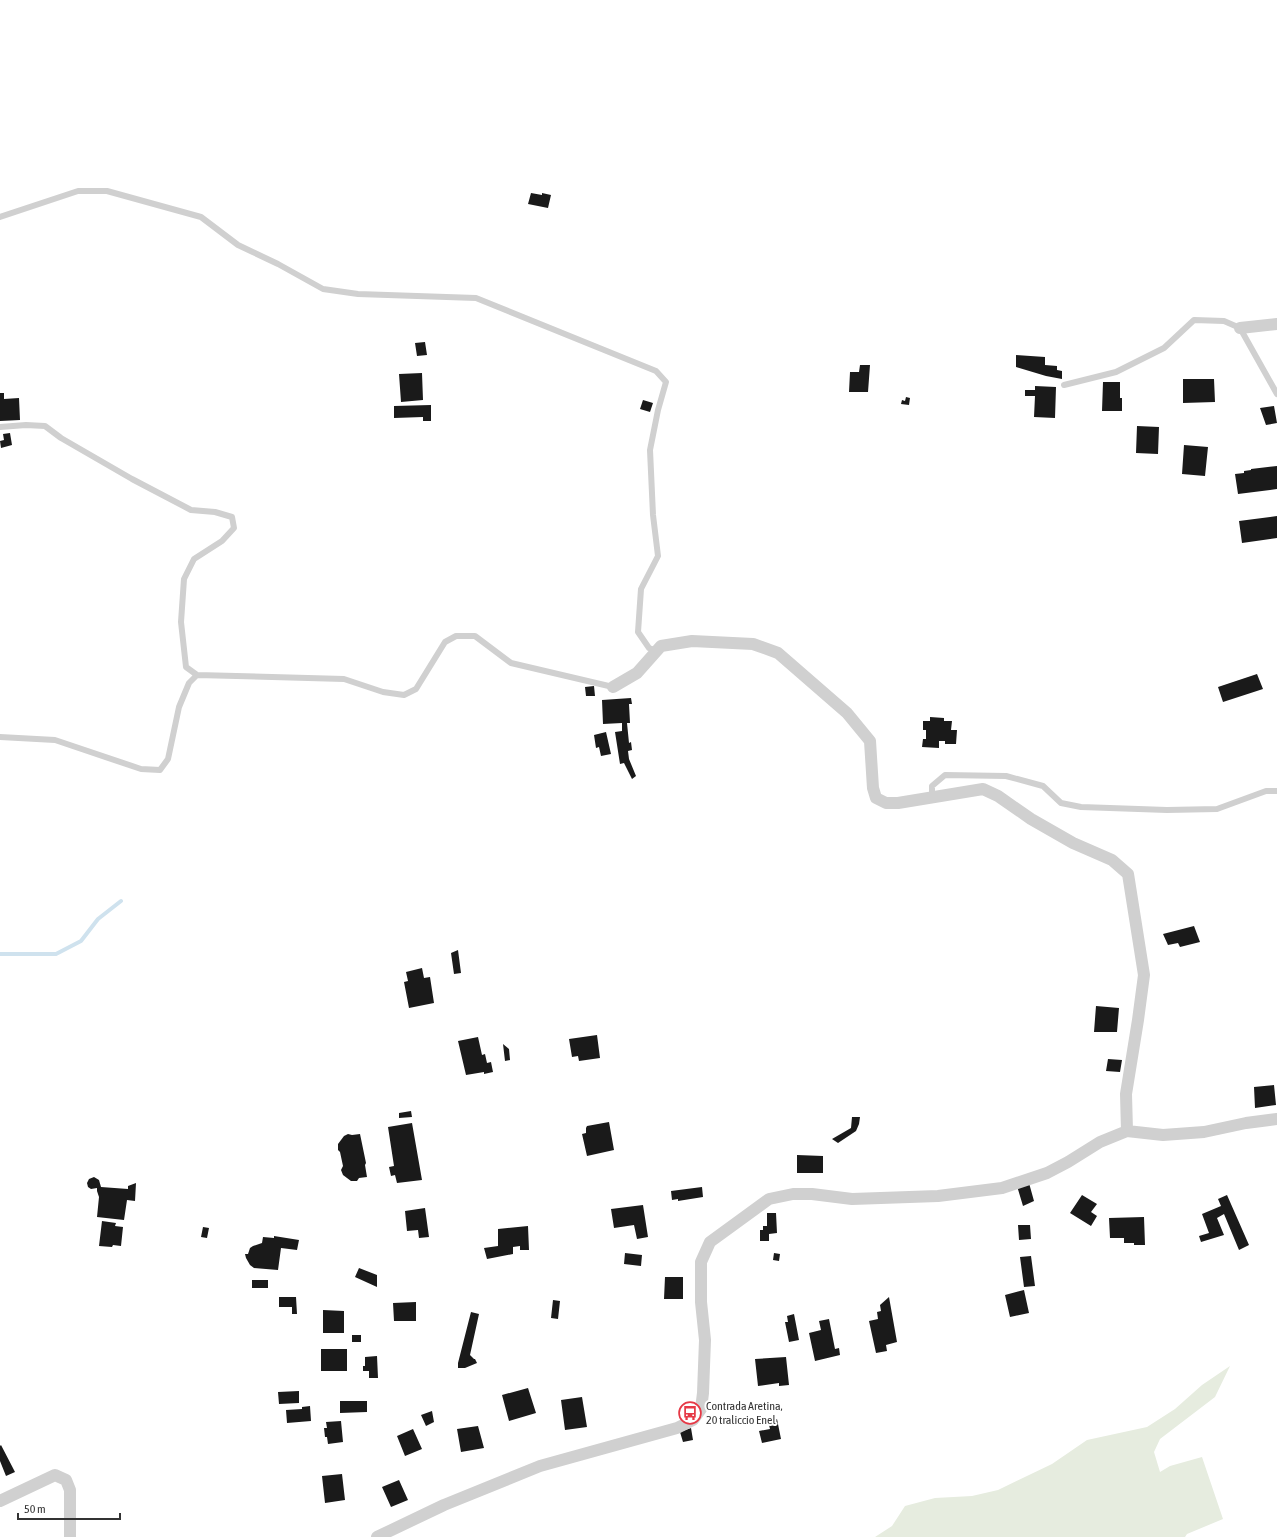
<svg xmlns="http://www.w3.org/2000/svg" width="1277" height="1537" font-family="'Asap Condensed',sans-serif">
<rect width="100%" height="100%" fill="#fff"/>
<path fill="#e6ecdf" d="M1230,1366L1215,1397L1160,1439L1154,1452L1160,1472L1170,1466L1202,1457L1223,1519L1187,1534L1185,1537H875L892,1526L905,1506L935,1498L972,1496L998,1490L1052,1464L1087,1440L1147,1427L1175,1409L1202,1385Z"/>
<g fill="none" stroke-linecap="round" stroke-linejoin="round">
<path stroke="#cfe2ee" stroke-width="4" d="M0,954H56L81,941L98,919L121,901"/>
</g>
<path fill="#1a1a1a" d="M531,193L542,195V193L551,195L548,208L528,204Z
M425,342L427,355L417,356L415,343Z
M1016,355L1045,357V365L1057,366V370L1062,371V379L1046,376L1016,367Z
M860,365H870L868,392H849L850,372H859Z
M422,373L423,400L401,402L399,374Z
M1183,379H1214L1215,402L1183,403Z
M1103,382H1120V398H1122V411H1102Z
M1035,386L1056,387L1055,418L1034,417L1035,396H1025V390H1035Z
M0,393H4V399L19,398L20,420L0,421Z
M906,397L910,398L909,405L901,404L902,400L905,401Z
M643,400L653,403L650,412L640,409Z
M431,405V421H423V417L394,418V406Z
M1274,406L1277,423L1266,425L1260,408Z
M1137,426L1159,427L1158,454L1136,453Z
M10,433L12,445L1,448L0,441L4,440L3,434Z
M1184,445L1208,447L1205,476L1182,474Z
M1277,466V489L1238,494L1235,474L1244,473V471L1251,470V469Z
M1277,516V538L1242,543L1239,521Z
M1257,674L1263,689L1223,702L1218,687Z
M594,686L595,696H586L585,687Z
M631,698L632,704H629L630,723H627L629,743L631,742L632,750L628,751L629,759L636,776L632,779L624,763L620,764L615,732L622,731V723L603,724L602,700Z
M930,717L944,718V721H952L951,730H957L956,744H945V741H939V748L922,747L923,739H926V730H923V721H930Z
M606,732L611,754L601,756L599,747L596,748L594,735Z
M1194,926L1200,942L1180,947L1178,943L1168,945L1163,934Z
M458,950L461,973L454,974L451,953Z
M422,968L424,978L430,977L434,1003L409,1008L404,982L408,981L406,972Z
M1096,1006L1119,1008L1117,1032H1094Z
M597,1035L600,1058L579,1061L578,1056L572,1057L569,1039Z
M478,1037L482,1055L485,1054L487,1063L491,1062L493,1072L484,1074V1072L466,1075L458,1041Z
M503,1044L509,1049L510,1060L505,1061Z
M1108,1059L1122,1060L1120,1072L1106,1071Z
M1274,1085L1276,1105L1255,1108L1254,1087Z
M411,1111L412,1117L399,1118V1113Z
M852,1117H860L859,1124L856,1131L838,1143L832,1139L851,1128Z
M609,1122L614,1150L587,1156L582,1134L586,1133V1128L587,1126Z
M412,1123L422,1180L397,1183L395,1175L391,1176L389,1167L394,1166L388,1127Z
M348,1134L352,1135L360,1134L366,1163L365,1165L367,1177L359,1178L357,1181H351L343,1175L341,1170L343,1166L340,1152L338,1150V1144L344,1136Z
M797,1155L823,1156V1173H797Z
M94,1177L99,1180L101,1187L128,1189V1186L136,1183L135,1201L127,1200L124,1220L97,1217L99,1197L97,1191V1188L91,1189L88,1187L87,1183L89,1179Z
M1029,1183L1034,1201L1023,1206L1017,1186Z
M702,1187L703,1197L678,1201V1199L672,1200L671,1191Z
M1082,1195L1097,1204L1091,1212L1097,1216L1091,1226L1070,1213Z
M1227,1195L1249,1245L1239,1250L1224,1214L1217,1218L1224,1235L1201,1242L1199,1236L1209,1233L1202,1214L1221,1206L1218,1199Z
M643,1205L648,1237L637,1239L634,1225L614,1228L611,1209Z
M425,1208L429,1237L419,1238L418,1230L407,1231L405,1211Z
M767,1213H776L777,1233L769,1234V1241H760V1230H763V1226H767Z
M1144,1217L1145,1245H1134V1243H1124V1238H1110L1109,1218Z
M102,1221L116,1223L115,1226L123,1227L121,1246L113,1245L112,1247L99,1246Z
M1018,1225H1030L1031,1239L1019,1240Z
M528,1226L529,1250H520V1246L513,1247V1254L487,1259L484,1248L498,1246V1229Z
M203,1227L209,1228L207,1238L201,1237Z
M274,1236L299,1240L297,1250L281,1248L278,1270L254,1268L250,1265L246,1258L245,1254H248L250,1248L253,1246L262,1243L263,1237L274,1238Z
M625,1253L642,1255L641,1266L624,1264Z
M774,1253L780,1254L779,1261L773,1260Z
M1031,1256L1035,1286L1024,1287L1020,1257Z
M359,1268L377,1275V1287L355,1277Z
M665,1277H683V1299H664Z
M252,1280H268V1288H252Z
M1024,1290L1029,1313L1010,1317L1005,1295Z
M279,1297H296L297,1314H292V1307H279Z
M889,1297L897,1342L886,1345L887,1351L876,1353L869,1321L878,1319L877,1312L881,1311L880,1305Z
M553,1300L560,1301L558,1319L551,1318Z
M416,1302V1321H394L393,1303Z
M323,1310L344,1311V1333H323Z
M471,1312L479,1314L470,1355L474,1359H475L477,1363L465,1368H458V1363Z
M794,1314L799,1340L789,1342L785,1322H788L787,1316Z
M829,1319L835,1349L839,1348L840,1355L815,1361L809,1333L821,1330L819,1321Z
M352,1335H361V1342H352Z
M321,1349H347V1371H321Z
M377,1356L378,1378H369V1371H363V1366H365V1357Z
M786,1357L789,1385L779,1386V1383L758,1386L755,1359Z
M528,1388L536,1413L509,1421L502,1395Z
M299,1391V1403L279,1404L278,1392Z
M582,1397L587,1427L565,1430L561,1400Z
M340,1401H367V1412L340,1413Z
M310,1406L311,1421L287,1423L286,1410L302,1409V1407Z
M432,1411L434,1422L426,1426L421,1415Z
M777,1419L781,1439L762,1443L759,1431L770,1429L768,1421Z
M341,1421L343,1442L328,1444L327,1437H325L324,1428H327L326,1422Z
M478,1426L484,1448L461,1452L457,1429Z
M691,1428L693,1440L683,1442L680,1432Z
M413,1429L422,1449L405,1456L397,1436Z
M1,1445L15,1472L6,1476L0,1461V1446Z
M342,1474L345,1500L325,1503L322,1476Z
M399,1480L408,1500L391,1507L382,1487Z"/>
<g fill="none" stroke-linecap="round" stroke-linejoin="round">
<path stroke="#d0d0d0" stroke-width="6" d="M0,217L78,191H107L201,217L238,245L278,264L323,289L358,294L476,298L656,371L666,382L658,410L650,450L653,515L658,556L641,589L638,632L649,648L657,651
M1064,385L1116,372L1164,348L1194,320L1224,321L1240,328L1277,394
M0,427L26,425L45,426L61,438L132,479L191,510L215,512L232,517L234,528L222,541L194,559L184,579L181,622L186,667L197,675L344,679L383,692L404,695L416,689L445,642L456,636H475L511,663L613,687
M0,737L55,740L141,769L160,770L168,759L179,707L189,683L197,675
M932,797V786L945,775L1006,776L1043,786L1061,803L1081,807L1167,810L1217,809L1266,791H1277"/>
<path stroke="#d0d0d0" stroke-width="12" d="M1240,328L1277,324
M613,687L637,673L661,646L692,641L753,644L778,653L847,713L870,741L873,788L876,798L886,803H898L983,789L998,796L1031,819L1073,843L1112,860L1128,874L1144,975L1138,1020L1126,1094L1127,1131
M0,1501L55,1475L66,1480L70,1490V1537
M377,1537L444,1505L540,1466L677,1428L693,1420L701,1409L703,1393L705,1340L701,1302V1262L710,1242L769,1199L793,1194H812L852,1199L938,1196L1002,1188L1047,1173L1068,1162L1100,1142L1127,1131L1163,1135L1204,1132L1246,1123L1277,1119"/>
</g>
<defs>
<g id="bus-ring" transform="scale(1.15)"><circle r="9.5" fill="#fff" stroke="#e63946" stroke-width="1.5"/><path d="M-5-6H5V4H4V6H2V4H-2V6H-4V4H-5ZM-3.5-4V0h7V-4ZM-3.5 1.2v1.5H-2V1.2ZM2 1.2v1.5H3.5V1.2Z" fill="#e63946"/></g>
</defs>
<g fill-rule="evenodd">
<use href="#bus-ring" x="690" y="1413"/>
</g>
<g text-anchor="middle" stroke-width="4" stroke-linejoin="round" paint-order="stroke">
<g font-size="12" fill="#333" stroke="#fff" text-anchor="start">
<text x="706" y="1410">Contrada Aretina,<tspan x="706" dy="14">20 traliccio Enel</tspan></text>
</g>
</g>
<path d="M18 1513v6h102v-6" fill="none" stroke="#333333" stroke-width="2"/>
<text x="24" y="1513" font-size="12" fill="#333333" stroke="#ffffff" stroke-width="3" paint-order="stroke">50 m</text>
</svg>
